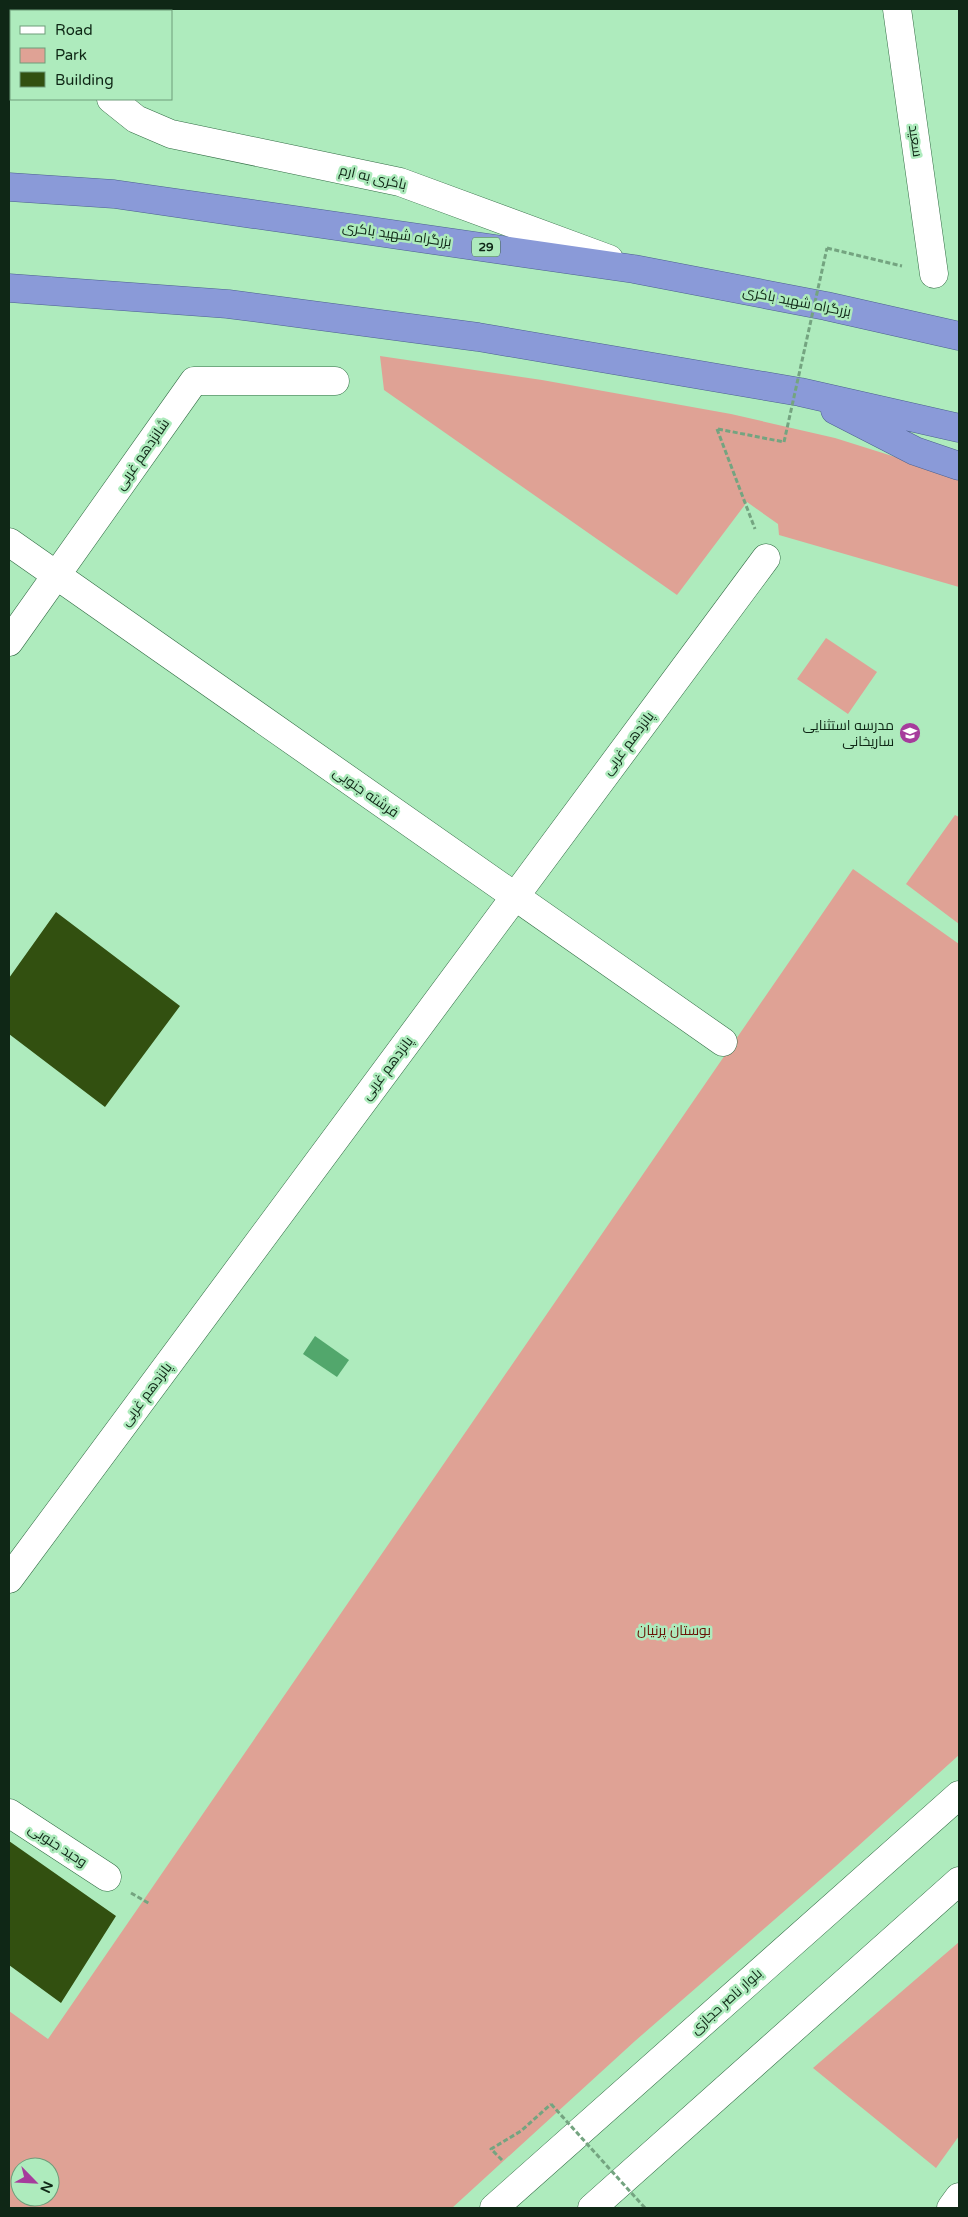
<svg xmlns="http://www.w3.org/2000/svg" width="968" height="2217" font-family="'Varela Round',Cairo,sans-serif">
<rect width="100%" height="100%" fill="#aeebbd"/>
<path fill="#dfa295" fill-rule="evenodd" d="M380,356L542,380L731,414L835,438L959,477V587L779,535L778,524L747,502L677,595L384,390Z
M826,638L877,672L848,714L797,679Z
M955,815L959,817V924L906,884Z
M853,869L959,944V1755L836,1866L635,2041L452,2208H9V2011L48,2039ZM20,2167H50V2197H20Z
M959,1942V2136L936,2168L813,2068Z"/>
<path fill="#52a76c" d="M315,1336L349,1360L337,1377L303,1354Z"/>
<path fill="#325010" d="M56,912L180,1006L105,1107L9,1034V978Z
M9,1841L116,1916L61,2003L9,1965Z"/>
<g fill="none" stroke-linecap="round" stroke-linejoin="round">
<g stroke="#326c44" stroke-width="29">
<path id="minor" d="M897,9L934,274
M9,542L723,1042
M9,642L194,381H335
M9,1579L766,558
M9,1813L107,1877
M951,2208L959,2197"/>
</g>
<g stroke="#326c44" stroke-width="29">
<path id="tertiary" d="M62,9V11
M111,99L136,119L171,134L400,182L609,259"/>
</g>
<g stroke="#326c44" stroke-width="29">
<path id="secondary" d="M494,2208L959,1795
M592,2208L959,1881"/>
</g>
<g stroke="#4c628e" stroke-width="29">
<path id="trunk" d="M9,187L114,194L634,269L826,306L959,336
M9,288L228,304L478,337L800,392L959,428
M835,410L915,451L959,466"/>
</g>
<path stroke="#74a480" stroke-width="3" stroke-dasharray="5 2.5" stroke-linecap="butt" d="M827,248L902,266
M717,429L755,529
M718,429L784,442
M131,1893L150,1904
M502,2160L491,2149L521,2131L551,2104"/>
<use href="#minor" stroke="#fff" stroke-width="28"/>
<use href="#tertiary" stroke="#fff" stroke-width="28"/>
<use href="#secondary" stroke="#fff" stroke-width="28"/>
<use href="#trunk" stroke="#8a9ad8" stroke-width="28"/>
<path stroke="#74a480" stroke-width="3" stroke-dasharray="5 2.5" stroke-linecap="butt" d="M784,442L827,248
M551,2104L645,2208"/>
</g>
<defs>
<g id="school-disc" transform="scale(1.125)"><circle r="9.5" fill="#a63c9c" stroke="#aeebbd"/><path d="M0-5L7-2L0 1L-7-2ZM-4 1L0 2.5L4 1V4Q0 6-4 4Z" fill="#fff"/></g>
</defs>
<g fill-rule="evenodd">
<use href="#school-disc" x="910" y="733"/>
</g>
<g text-anchor="middle" stroke-width="5" stroke-linejoin="round" paint-order="stroke">
<rect fill="#aeebbd" stroke="#3f6248" stroke-width="1" x="472" y="237.5" width="28" height="19" rx="4"/>
<g font-size="12" font-weight="bold" fill="#0f2716">
<text x="486" y="251">29</text>
</g>
<g font-size="14" fill="#0f2716" stroke="#aeebbd">
<text transform="translate(916 141) rotate(82)" y="5">سعید</text>
<text transform="translate(373 177) rotate(13)" y="5">باکری به ارم</text>
<text transform="translate(397 234) rotate(8)" y="5">بزرگراه شهید باکری</text>
<text transform="translate(797 301) rotate(11)" y="5">بزرگراه شهید باکری</text>
<text transform="translate(142 454) rotate(-55)" y="5">شانزدهم غربی</text>
<text transform="translate(628 743) rotate(-53)" y="5">پانزدهم غربی</text>
<text transform="translate(366 792) rotate(35)" y="5">فرشته جنوبی</text>
<text transform="translate(387 1068) rotate(-53)" y="5">پانزدهم غربی</text>
<text transform="translate(146 1394) rotate(-53)" y="5">پانزدهم غربی</text>
<text transform="translate(58 1845) rotate(33)" y="5">وحید جنوبی</text>
<text transform="translate(726 2001) rotate(-42)" y="5">بلوار ناصر حجازی</text>
</g>
<g font-size="14" fill="#0f2716" stroke="#aeebbd" text-anchor="end">
<text x="894" y="730">مدرسه استثنایی<tspan x="894" dy="16">ساریخانی</tspan></text>
</g>
<g font-size="14" fill="#691306" stroke="#aeebbd">
<text x="674" y="1635">بوستان پرنیان</text>
</g>
</g>
<rect width="968" height="2217" fill="none" stroke="#0f2716" stroke-width="20"/>
<rect x="10" y="10" width="162" height="90" fill="#aeebbd" stroke="#6e9d7a"/>
<rect x="20" y="26" width="25" height="8" fill="#ffffff" stroke="#6e9d7a"/>
<text x="55" y="35" font-size="15" fill="#0f2716">Road</text>
<rect x="20" y="48" width="25" height="15" fill="#dfa295" stroke="#6e9d7a"/>
<text x="55" y="60" font-size="15" fill="#0f2716">Park</text>
<rect x="20" y="72" width="25" height="15" fill="#325010" stroke="#6e9d7a"/>
<text x="55" y="85" font-size="15" fill="#0f2716">Building</text>
<g transform="translate(35 2182) rotate(114)"><circle r="24" fill="#aeebbd" stroke="#6e9d7a"/>
<path d="M0-4L9 19L0 12L-9 19Z" fill="#a63c9c"/>
<text y="-8" font-size="14" font-weight="bold" text-anchor="middle" fill="#0f2716">N</text>
</g>
</svg>
